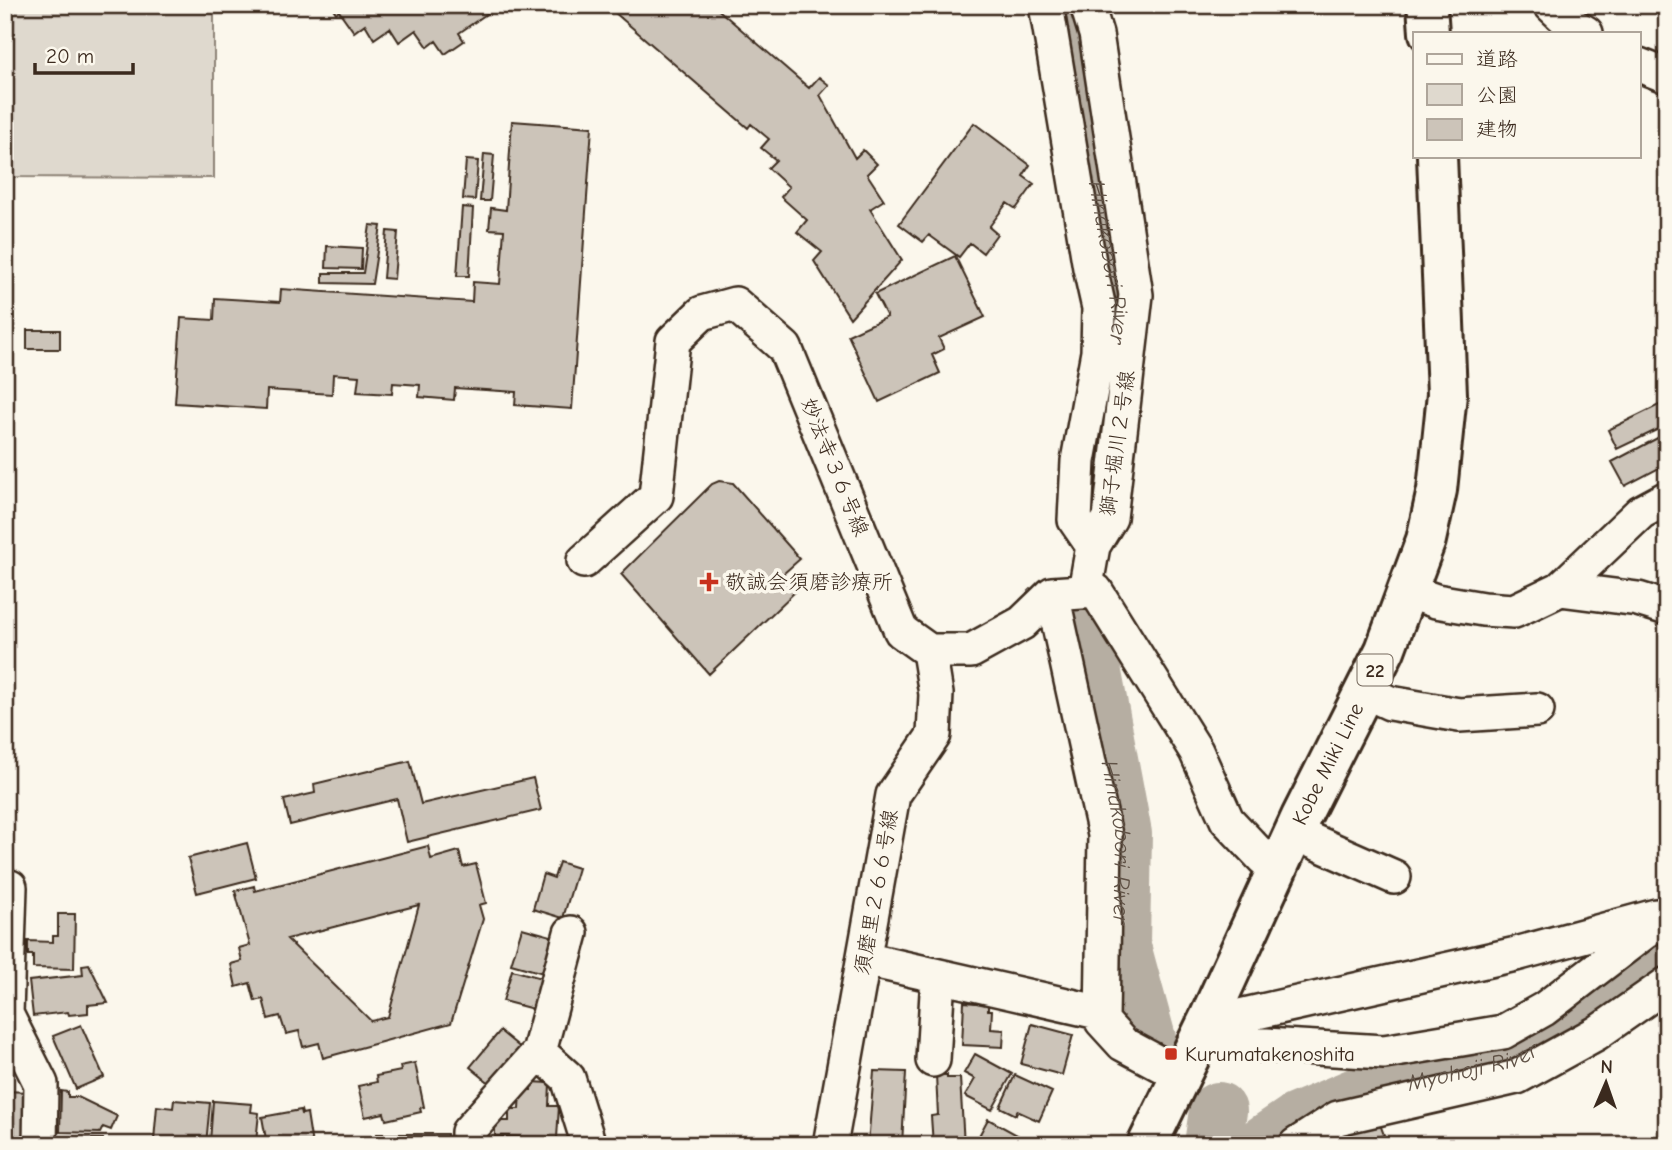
<svg xmlns="http://www.w3.org/2000/svg" width="1672" height="1150" font-family="'Comic Neue','Klee One',sans-serif">
<rect width="100%" height="100%" fill="#fbf7ec"/>
<filter id="ink" filterUnits="userSpaceOnUse"><feTurbulence type="fractalNoise" baseFrequency=".0143" numOctaves="2"/><feDisplacementMap in="SourceGraphic" scale="14" xChannelSelector="R" yChannelSelector="G"/><feConvolveMatrix kernelMatrix="1 2 1 2 8 2 1 2 1" color-interpolation-filters="sRGB"/></filter>
<g filter="url(#ink)">
<path fill="#dfd9ce" stroke="#8d8276" stroke-width="2" d="M5,5H212L214,15V178L5,177Z"/>
<g fill="none" stroke-linecap="round" stroke-linejoin="round">
<g stroke="#b6aea2" stroke-width="58">
<path id="s1" d="M1068,5L1073,49L1121,318L1093,519"/>
<path id="s2" d="M1080,604L1123,834L1121,943L1147,1039"/>
<path d="M1213,1145L1218,1111"/>
<path id="s3" d="M1263,1145L1297,1122L1365,1093L1518,1058L1594,1011L1667,959"/>
</g>
</g>
<path fill="#ccc4b9" stroke="#3b2a1e" stroke-width="2" fill-rule="evenodd" d="M331,5H493L495,8L459,33L464,41L445,54L436,41L428,47L416,30L399,42L390,28L374,39L365,24L354,32L339,11L336,13Z
M606,5H713L809,88L819,77L829,85L820,95L855,158L863,150L877,164L867,174L884,200L870,209L902,260L850,318L814,261L822,252L797,232L807,220L781,197L789,187L768,168L776,160L761,148L769,139L751,124L748,128Z
M512,121L592,127L572,409L515,405L516,392L455,388L454,400L419,397L420,385L393,383L392,394L357,392L359,376L333,374L332,394L267,390L266,409L175,403L181,318L214,320L215,298L280,302L281,289L472,302L473,282L500,284L504,230L489,229L491,208L506,210Z
M974,123L1030,165L1023,176L1034,184L1016,209L1007,203L989,227L997,234L983,253L970,243L959,257L929,235L923,242L899,224Z
M484,154L494,155L490,201H480Z
M466,160L478,161L475,200L463,199Z
M462,207L473,208L469,276H457Z
M370,225L381,226L372,284L323,283V273H363Z
M387,231L398,232L394,279L383,278Z
M327,246L362,248L361,269L326,268Z
M955,256L985,317L939,338L944,349L932,355L940,373L879,402L848,335L887,317L875,294Z
M27,330H60V349H27Z
M1667,401V425L1617,449L1608,430Z
M1667,433V464L1625,486L1612,462Z
M719,481L733,483L800,559L783,574L798,589L709,674L621,574L712,484Z
M410,761L421,804L533,778L541,810L407,842L397,799L290,825L284,800L315,793L314,784Z
M247,843L256,878L197,893L188,858Z
M428,846L431,859L459,851L463,867L476,864L486,903L479,905L483,919L451,1023L323,1058L319,1043L303,1047L299,1031L286,1034L280,1016L268,1019L263,999L255,1001L250,983L236,987L231,964L242,961L239,948L250,945L235,891L254,886L255,891ZM419,905L388,1017L371,1021L287,939Z
M559,862L578,868L563,918L533,909L543,874L554,878Z
M58,914H75L74,969L33,968V955H28V941L53,942V936H58Z
M522,928L558,938L547,974L511,964Z
M89,964L108,1003L88,1005V1013L69,1015L68,1012L33,1016L29,981L83,975L82,965Z
M512,970L545,979L537,1010L503,1001Z
M964,1002L988,1004V1010H992L991,1029L1004,1030L1003,1047L962,1045Z
M1032,1024L1073,1035L1062,1075L1021,1064Z
M81,1025L104,1077L76,1089L53,1036Z
M500,1031L522,1049L492,1085L470,1067Z
M975,1054L1012,1074L992,1110L965,1096L975,1079L964,1073Z
M415,1063L424,1107L420,1108L421,1112L386,1120L384,1113L365,1117L358,1086L377,1082L376,1076L401,1071L400,1066Z
M874,1071L906,1072L902,1145H868Z
M936,1075H947V1078H960L964,1145H933L931,1116L938,1115Z
M1015,1075L1052,1092L1039,1121L1017,1111L1016,1115L1000,1107Z
M531,1082L550,1083L549,1106H559L557,1138L495,1136V1121H509V1109H519L520,1090H531Z
M5,1091L28,1092L26,1145H5Z
M61,1091L68,1092V1097H78L117,1116L111,1130L103,1127L100,1133L60,1132Z
M174,1100L210,1103L206,1144L154,1140L157,1106L173,1108Z
M213,1101L252,1104L251,1112L259,1113L256,1142L246,1141V1145L210,1142Z
M301,1110L302,1114L307,1113L312,1145H267L262,1117Z
M988,1119L1030,1142L1028,1145H974Z
M1378,1119L1384,1135L1359,1145H1344L1340,1135Z
M377,1134H447V1145H377Z
M57,1138L103,1139V1145H57Z
M527,1141H573L572,1145H527Z"/>
<g fill="none" stroke-linecap="round" stroke-linejoin="round">
<g stroke="#3b2a1e" stroke-width="38">
<path id="street" d="M1046,5L1090,268L1099,308L1098,352L1078,461L1075,520L1093,546L1085,591
M1087,5L1096,34L1136,295L1110,518L1093,546
M1551,5L1571,24L1586,33
M1639,65L1667,76
M584,561L656,496L673,341L702,313L735,304L785,348L901,631L929,651H971L1022,623L1052,594L1096,591L1196,751L1227,820L1264,859L1280,865
M1560,589L1638,599L1667,608
M1407,591L1436,601L1483,609L1514,611L1560,589L1641,512L1667,498
M1052,594L1105,835L1102,1021L1123,1044L1181,1075
M1364,691L1390,703L1459,715L1537,710
M1294,833L1394,877
M5,887H10L6,1014L41,1084L40,1145
M864,959L1102,1013
M1209,1018L1235,1017L1516,954L1656,916
M1200,1036L1250,1044L1384,1052L1503,1032L1544,1009L1667,915
M539,1052L568,1078L589,1145
M933,1060L938,976
M468,1145V1132L539,1052L571,933
M830,1145L893,795L934,735L936,694L929,651
M1296,1145L1338,1118L1517,1077L1597,1033L1667,984"/>
</g>
<g stroke="#3b2a1e" stroke-width="44">
<g id="primary">
<path d="M1427,5L1429,33"/>
<path id="s4" d="M1147,1145L1209,1018L1301,817L1385,650L1426,540L1437,490L1447,394L1437,156"/>
</g>
</g>
<use href="#street" stroke="#fbf7ec" stroke-width="33"/>
<use href="#primary" stroke="#fbf7ec" stroke-width="38"/>
</g>
</g>
<g fill="#c8321e" stroke="#fbf7ec" stroke-width="2.5">
<path d="M705.5 571.5h7v7h7v7h-7v7h-7v-7h-7v-7h7z"/>
<rect x="1164" y="1047" width="14" height="14" rx="3.5"/>
</g>
<g text-anchor="middle" stroke-width="7" stroke-linejoin="round" paint-order="stroke">
<rect fill="#fbf7ec" stroke="#75685c" stroke-width="2" x="1357.5" y="654.5" width="35" height="31" rx="5"/>
<g font-size="19" font-weight="bold" fill="#3b2a1e">
<text x="1375" y="677">22</text>
</g>
<g font-size="21" fill="#3b2a1e" stroke="#fbf7ec">
<text transform="translate(1117 443) rotate(-82)" y="7">獅子堀川２号線</text>
<text transform="translate(835 467) rotate(68)" y="7">妙法寺３６号線</text>
<text dy="7" stroke="none"><textPath href="#s4" startOffset="422">Kobe Miki Line</textPath></text>
<text transform="translate(876 892) rotate(-80)" y="7">須磨里２６６号線</text>
</g>
<g font-size="21" fill="#3b2a1e" stroke="#fbf7ec" text-anchor="start">
<text x="725" y="589">敬誠会須磨診療所</text>
<text x="1185" y="1061">Kurumatakenoshita</text>
</g>
<g font-size="23" font-style="italic" fill="#605246" stroke="#fbf7ec">
<text dy="8" stroke="none"><textPath href="#s1" startOffset="261">Hinakobori River</textPath></text>
<text dy="8" stroke="none"><textPath href="#s2" startOffset="242">Hinakobori River</textPath></text>
<text dy="8" stroke="none"><textPath href="#s3" startOffset="226">Myohoji River</textPath></text>
</g>
</g>
<rect width="1672" height="1150" fill="none" stroke="#fbf7ec" stroke-width="28"/>
<rect x="14" y="14" width="1644" height="1122" fill="none" stroke="#3b2a1e" stroke-width="2.5" filter="url(#ink)"/>
<rect x="1413" y="32" width="228" height="126" fill="#fbf7ec" stroke="#aea59a" stroke-width="2"/>
<rect x="1427" y="54" width="35" height="10" fill="#fbf7ec" stroke="#aea59a" stroke-width="2"/>
<text x="1476" y="66" font-size="21" fill="#3b2a1e">道路</text>
<rect x="1427" y="84" width="35" height="21" fill="#dfd9ce" stroke="#aea59a" stroke-width="2"/>
<text x="1476" y="102" font-size="21" fill="#3b2a1e">公園</text>
<rect x="1427" y="119" width="35" height="21" fill="#ccc4b9" stroke="#aea59a" stroke-width="2"/>
<text x="1476" y="136" font-size="21" fill="#3b2a1e">建物</text>
<g transform="translate(1606 1083) rotate(2)" stroke="#fbf7ec" stroke-width="5" paint-order="stroke">
<path d="M0-5L12 26L0 18L-12 26Z" fill="#3b2a1e"/>
<text y="-10" font-size="19" font-weight="bold" text-anchor="middle" fill="#3b2a1e">N</text>
</g>
<path d="M35 63v10h98v-10" fill="none" stroke="#3b2a1e" stroke-width="3.5"/>
<text x="46" y="63" font-size="21" fill="#3b2a1e" stroke="#fbf7ec" stroke-width="5" paint-order="stroke">20 m</text>
</svg>
